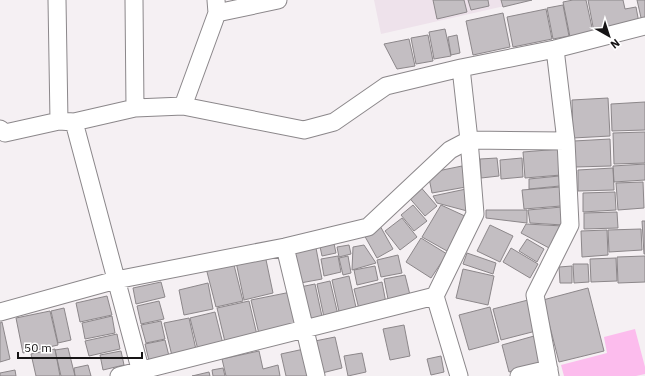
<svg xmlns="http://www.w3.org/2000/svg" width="645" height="376" font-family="'IBM Plex Sans',sans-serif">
<rect width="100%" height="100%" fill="#f5f0f3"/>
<path fill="#eee2eb" d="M374,0H531L381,34Z"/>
<path fill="#fcbced" d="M635,329L645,367V374L636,376H564L561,365L607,353L604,337Z"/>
<path fill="#c3bec2" stroke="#8c878a" d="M433,0H464L467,12L437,19Z
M468,0H488L489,6L471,10Z
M501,0H532L503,7Z
M573,0H586L593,32L570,37L563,2Z
M588,0H623L625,9L636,7L639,23L594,32Z
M637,0H645V22H642Z
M563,5L569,36L553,39L547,8Z
M546,9L552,39L513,47L507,17Z
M503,13L510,47L473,55L466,21Z
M445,29L451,56L434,59L429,32Z
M428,35L433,61L416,64L411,38Z
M457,35L460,53L451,55L448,37Z
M409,39L415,66L397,69L384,44Z
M608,98L610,136L573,138L572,100Z
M645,102V130L612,131L611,104Z
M645,132V163L614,164L613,133Z
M610,139L611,166L575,167L574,141Z
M560,149L561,175L525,178L523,152Z
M497,158L499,176L481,178L480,159Z
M522,158L523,177L501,179L500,160Z
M645,164V180L614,182L613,166Z
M462,166L466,187L432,193L428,173Z
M613,168L614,190L578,191V170Z
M559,176L560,186L529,189V179Z
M643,182L644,208L618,210L616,183Z
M418,184L437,206L425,216L406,194Z
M560,187L561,206L524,209L522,190Z
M466,189L471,212L437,203L433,196Z
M615,192L616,210L583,212V193Z
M413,205L427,221L414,231L401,215Z
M441,205L467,217L447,251L422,237Z
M562,207L563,225L530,223L528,210Z
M486,210H527V223L486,218Z
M617,212L618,228L584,229V213Z
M402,218L417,237L400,250L385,231Z
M642,221H645V254H644Z
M379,224L393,249L377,258L363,233Z
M526,224L563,226L551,249L521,233Z
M490,225L513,236L500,262L477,251Z
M641,229L642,250L609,252L608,230Z
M607,230L608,255L582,257L581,231Z
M421,238L447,254L431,278L406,262Z
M333,239L336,253L322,256L319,242Z
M527,239L544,249L537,262L519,251Z
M315,243L322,279L295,284L288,249Z
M349,245L351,254L339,257L337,247Z
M364,245L376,263L352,270L353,247Z
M511,248L538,264L530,278L503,262Z
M467,253L496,263L493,274L463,264Z
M265,255L273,293L244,300L236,262Z
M398,255L402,273L381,277L377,260Z
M338,256L341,272L324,276L321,259Z
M348,256L351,273L343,275L339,258Z
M645,256V282L618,283L617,257Z
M616,258L617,281L591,282L590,259Z
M233,261L243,301L216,307L206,268Z
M573,264H588L589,282L574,283Z
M375,266L378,280L357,285L354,270Z
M572,266V283H560L559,267Z
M463,269L494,276L488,305L456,298Z
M405,275L411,299L389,304L384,279Z
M349,276L357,312L340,316L332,280Z
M330,281L339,319L325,322L317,284Z
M161,282L165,297L136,304L133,288Z
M382,282L386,303L359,309L354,289Z
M208,283L213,309L184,315L179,290Z
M315,284L323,321L308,324L300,287Z
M588,288L604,351L559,362L543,300Z
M291,292L298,325L259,334L251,300Z
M107,296L112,315L80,322L76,303Z
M528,300L536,331L501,340L493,309Z
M159,301L164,319L141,324L137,306Z
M249,301L257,335L225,342L217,308Z
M490,307L499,342L469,350L459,315Z
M64,308L71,340L58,343L51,311Z
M50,311L58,345L23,353L16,318Z
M215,312L223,344L198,350L190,318Z
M112,316L115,333L85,339L82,323Z
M189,318L197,354L173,360L164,323Z
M161,321L165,339L146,343L141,325Z
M2,322L10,359L0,362V323Z
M404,325L410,356L390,360L383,329Z
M117,334L120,349L89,356L85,341Z
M534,336L541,363L509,372L502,345Z
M335,337L342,368L322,373L315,341Z
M165,340L170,360L150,365L145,344Z
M68,348L75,376H61L55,350Z
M55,349L60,376H36L31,354Z
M304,349L310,376H286L281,354Z
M121,351L124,365L103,370L100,355Z
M259,351L263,369L278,365L280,376H226L222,359Z
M362,353L366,372L348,376L344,356Z
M441,356L444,372L431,375L427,359Z
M88,365L91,376H75L74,368Z
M223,368L225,376H213L212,370Z
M15,370L16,376H0V373Z
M209,372L210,376H192Z"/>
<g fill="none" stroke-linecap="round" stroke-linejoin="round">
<g stroke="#8b878a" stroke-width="19">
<path id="street" d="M57,0L59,121
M134,0L135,108
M217,13L278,0
M183,106L217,13L216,0
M74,122L142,376
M0,129L5,133L59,121L74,122L135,108L183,106L304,130L334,122L386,86L461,68L555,49L645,26
M285,247L316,376
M0,312L116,280L285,247L368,227L450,150L469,140L566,141
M119,376L435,296
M459,376L435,296L475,214L469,140L461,68
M519,376L549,369
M550,376L535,295L570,225L566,141L555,49"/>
</g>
<use href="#street" stroke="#fff" stroke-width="17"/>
</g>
<g transform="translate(609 36) rotate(141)" stroke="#ffffff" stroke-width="3" paint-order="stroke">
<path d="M0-3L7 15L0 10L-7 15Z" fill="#161415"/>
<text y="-6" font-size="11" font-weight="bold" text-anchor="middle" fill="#161415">N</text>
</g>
<path d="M18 352v6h124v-6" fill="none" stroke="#161415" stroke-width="2"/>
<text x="24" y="352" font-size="12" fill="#161415" stroke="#ffffff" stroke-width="3" paint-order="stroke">50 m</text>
</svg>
